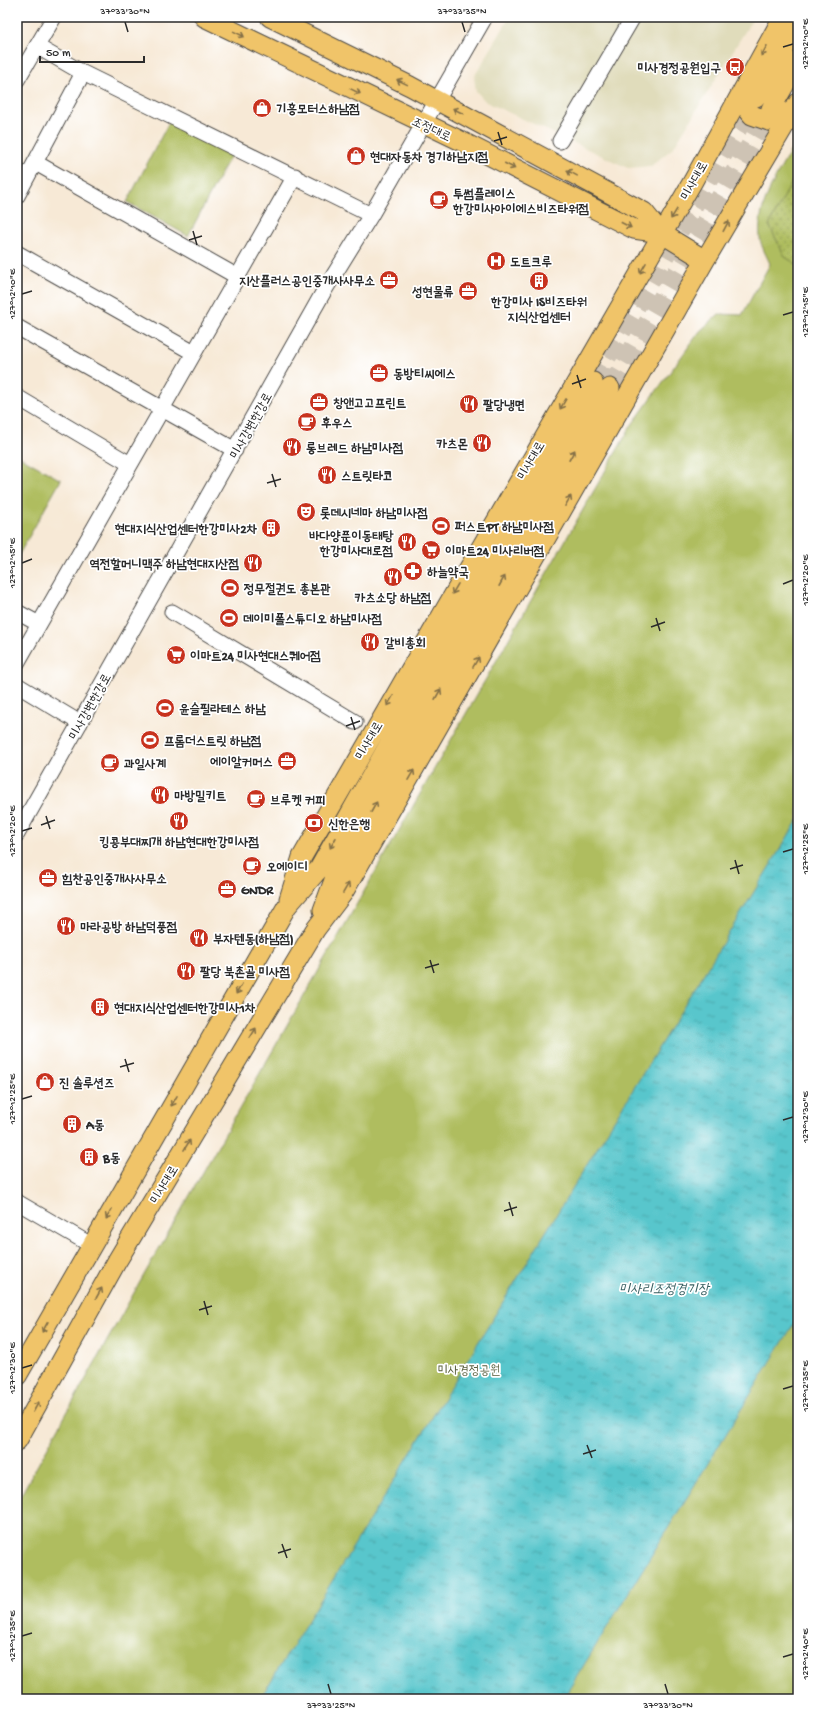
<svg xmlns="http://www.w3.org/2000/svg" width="815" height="1716" font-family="'Gochi Hand','Poor Story',sans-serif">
<defs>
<pattern id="garden-dots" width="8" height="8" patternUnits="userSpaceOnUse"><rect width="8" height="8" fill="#afbd5f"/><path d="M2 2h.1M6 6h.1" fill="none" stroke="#8f9a4f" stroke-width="1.8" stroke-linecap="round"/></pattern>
<pattern id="water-ripples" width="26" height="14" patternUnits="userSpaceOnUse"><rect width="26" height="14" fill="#58c6cc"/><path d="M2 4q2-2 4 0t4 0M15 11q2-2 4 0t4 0" fill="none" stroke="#49a1a6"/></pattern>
</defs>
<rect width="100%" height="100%" fill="#fff"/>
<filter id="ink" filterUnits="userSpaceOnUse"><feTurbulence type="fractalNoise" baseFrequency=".025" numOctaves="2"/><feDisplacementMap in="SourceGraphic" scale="8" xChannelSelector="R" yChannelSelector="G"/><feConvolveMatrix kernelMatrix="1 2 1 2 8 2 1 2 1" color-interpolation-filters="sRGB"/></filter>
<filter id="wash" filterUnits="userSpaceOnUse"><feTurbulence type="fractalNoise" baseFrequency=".012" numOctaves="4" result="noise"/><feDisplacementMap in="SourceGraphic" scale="16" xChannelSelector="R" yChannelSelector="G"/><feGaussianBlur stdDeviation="0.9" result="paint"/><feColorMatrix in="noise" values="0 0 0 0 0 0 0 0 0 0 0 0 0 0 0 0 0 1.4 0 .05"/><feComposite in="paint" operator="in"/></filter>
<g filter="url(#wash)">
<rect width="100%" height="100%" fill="#f7e9d6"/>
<path fill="#e0dcbb" d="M510,17H754L673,148L651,166L628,168L486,102L476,91L474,77Z"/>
<path fill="#afbd5f" stroke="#6d7445" d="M170,120L232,153L188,236L127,202Z
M798,138V1699H17V1502L140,1282L631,426L700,331L719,314L742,315L770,264C767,256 761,247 760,238C756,202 782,168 798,138Z
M17,455L61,480L17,558Z"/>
<path fill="url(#garden-dots)" stroke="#6d7445" d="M798,171V265L785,257L769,225Z"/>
<path fill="url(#water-ripples)" stroke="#42787c" d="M798,820V1317L563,1699H260Z"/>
</g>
<g filter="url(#ink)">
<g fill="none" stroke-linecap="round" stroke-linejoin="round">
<path stroke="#cec3b4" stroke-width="19" stroke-dasharray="19 10" stroke-linecap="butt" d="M593,382L756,97
M610,388L771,109"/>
<g stroke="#4a4845" stroke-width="17">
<path id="minor" d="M38,47L83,73L371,215
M17,80L54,17
M560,141L633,17
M36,163L238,277
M17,196L83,73
M17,253L194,353
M17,327L235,450
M17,397L130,464
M17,612L39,624
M172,612L355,722
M17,663L295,176
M17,685L80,723
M17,834L324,291L371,215L485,17
M17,1202L91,1245"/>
</g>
<g stroke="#4a4845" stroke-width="21">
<path id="major" d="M204,17L457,139L634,229L661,233
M270,17L410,86L644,212L661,233L705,260
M744,88L745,106L752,115L769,121L781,119L795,108
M756,97L798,26
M771,109L798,61
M289,899L302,857L693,181L783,17
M323,910L334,880L610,388
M17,1376L287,906L319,869L593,382
M17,1441L117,1261L315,930L343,893L705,260L798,103"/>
</g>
<use href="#minor" stroke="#fff" stroke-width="15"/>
<use href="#major" stroke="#f0c469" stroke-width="19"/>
</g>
<defs><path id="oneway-shaft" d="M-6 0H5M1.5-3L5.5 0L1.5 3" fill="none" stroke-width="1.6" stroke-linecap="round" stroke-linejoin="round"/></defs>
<g stroke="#847047">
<use href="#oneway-shaft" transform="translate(239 34) rotate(26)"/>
<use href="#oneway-shaft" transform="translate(764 51) rotate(119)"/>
<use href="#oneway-shaft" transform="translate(402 82) rotate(-154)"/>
<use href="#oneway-shaft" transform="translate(355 91) rotate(26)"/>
<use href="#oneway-shaft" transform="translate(458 111) rotate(-153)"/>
<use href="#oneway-shaft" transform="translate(510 166) rotate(27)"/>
<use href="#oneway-shaft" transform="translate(572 173) rotate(-151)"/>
<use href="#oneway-shaft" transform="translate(674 214) rotate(122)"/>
<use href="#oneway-shaft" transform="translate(626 225) rotate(27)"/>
<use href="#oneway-shaft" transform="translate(726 226) rotate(-62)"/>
<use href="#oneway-shaft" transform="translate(643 268) rotate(120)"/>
<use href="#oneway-shaft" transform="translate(563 404) rotate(120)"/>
<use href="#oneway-shaft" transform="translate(572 455) rotate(-61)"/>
<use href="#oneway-shaft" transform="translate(568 501) rotate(-60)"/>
<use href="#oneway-shaft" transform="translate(502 581) rotate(-61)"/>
<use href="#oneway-shaft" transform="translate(455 589) rotate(120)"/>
<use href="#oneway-shaft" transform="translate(476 662) rotate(-60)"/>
<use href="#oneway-shaft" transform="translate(438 694) rotate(-61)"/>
<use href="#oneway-shaft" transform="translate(390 701) rotate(120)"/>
<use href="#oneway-shaft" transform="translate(411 775) rotate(-60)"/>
<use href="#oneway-shaft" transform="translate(374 807) rotate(-61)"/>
<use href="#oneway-shaft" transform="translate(333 843) rotate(119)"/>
<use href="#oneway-shaft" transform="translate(346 888) rotate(-60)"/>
<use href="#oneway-shaft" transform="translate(239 989) rotate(120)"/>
<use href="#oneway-shaft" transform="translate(253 1033) rotate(-59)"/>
<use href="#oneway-shaft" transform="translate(174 1101) rotate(120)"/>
<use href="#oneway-shaft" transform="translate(187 1145) rotate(-59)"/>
<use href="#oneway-shaft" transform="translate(109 1214) rotate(120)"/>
<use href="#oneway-shaft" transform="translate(99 1293) rotate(-61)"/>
<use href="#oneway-shaft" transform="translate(45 1327) rotate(119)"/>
<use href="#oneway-shaft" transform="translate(36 1407) rotate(-61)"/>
</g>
</g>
<path fill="none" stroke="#2b2b2b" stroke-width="1.5" d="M125,22L128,32M462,22L465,32M783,47L793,44M498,132L502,145M494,141L507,137M193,231L197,245M189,240L202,236M22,294L32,291M783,315L793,312M577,375L581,388M572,384L586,379M272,474L276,487M267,483L281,479M22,563L32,559M783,584L793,580M656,618L660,631M651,627L665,622M351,717L355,730M346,726L360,721M46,816L50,829M41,825L55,820M22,831L32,828M783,852L793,849M735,860L739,874M730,869L743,865M430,960L434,973M425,968L439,964M125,1059L129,1072M120,1067L134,1063M22,1099L32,1096M783,1120L793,1117M509,1202L513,1216M504,1211L517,1207M204,1301L208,1315M199,1310L212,1306M22,1368L32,1365M783,1389L793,1386M587,1445L592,1458M583,1454L596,1450M282,1544L287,1558M278,1553L291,1549M22,1636L32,1633M783,1657L793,1654M328,1684L331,1694M665,1684L668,1694"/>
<defs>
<g id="bus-disc" transform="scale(1)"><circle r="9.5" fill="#c8321e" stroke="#fff"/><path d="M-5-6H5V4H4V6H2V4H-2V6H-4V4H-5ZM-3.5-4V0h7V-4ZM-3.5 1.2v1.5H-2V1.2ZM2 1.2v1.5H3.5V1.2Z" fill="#fff"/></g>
<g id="shop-disc" transform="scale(1)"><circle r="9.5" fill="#c8321e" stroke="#fff"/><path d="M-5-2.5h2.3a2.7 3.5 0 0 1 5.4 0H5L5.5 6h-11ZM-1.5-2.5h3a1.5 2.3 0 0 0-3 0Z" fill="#fff"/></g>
<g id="cafe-disc" transform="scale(1)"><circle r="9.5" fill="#c8321e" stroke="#fff"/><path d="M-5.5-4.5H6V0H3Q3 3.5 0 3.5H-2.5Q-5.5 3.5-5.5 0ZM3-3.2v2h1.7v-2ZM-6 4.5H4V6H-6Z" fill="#fff"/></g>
<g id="hospital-disc" transform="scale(1)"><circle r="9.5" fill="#c8321e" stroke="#fff"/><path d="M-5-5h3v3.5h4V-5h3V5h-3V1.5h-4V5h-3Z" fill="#fff"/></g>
<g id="office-disc" transform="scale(1)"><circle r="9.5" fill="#c8321e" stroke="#fff"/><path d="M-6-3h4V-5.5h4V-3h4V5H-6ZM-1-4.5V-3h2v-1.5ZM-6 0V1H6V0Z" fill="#fff"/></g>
<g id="building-disc" transform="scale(1)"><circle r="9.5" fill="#c8321e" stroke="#fff"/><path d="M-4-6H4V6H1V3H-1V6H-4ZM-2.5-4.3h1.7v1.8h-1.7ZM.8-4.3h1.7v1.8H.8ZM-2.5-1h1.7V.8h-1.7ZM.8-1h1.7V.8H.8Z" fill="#fff"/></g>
<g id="restaurant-disc" transform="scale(1)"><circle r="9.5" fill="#c8321e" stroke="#fff"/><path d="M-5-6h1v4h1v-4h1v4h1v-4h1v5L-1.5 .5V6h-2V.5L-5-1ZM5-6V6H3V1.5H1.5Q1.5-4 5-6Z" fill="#fff"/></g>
<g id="theatre-disc" transform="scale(1)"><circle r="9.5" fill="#c8321e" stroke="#fff"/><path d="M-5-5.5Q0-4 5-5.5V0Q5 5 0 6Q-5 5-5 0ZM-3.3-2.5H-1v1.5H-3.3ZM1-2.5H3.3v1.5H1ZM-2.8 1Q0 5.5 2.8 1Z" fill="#fff"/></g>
<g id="stadium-disc" transform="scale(1)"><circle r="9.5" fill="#c8321e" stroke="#fff"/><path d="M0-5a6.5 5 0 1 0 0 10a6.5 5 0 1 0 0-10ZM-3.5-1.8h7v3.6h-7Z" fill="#fff"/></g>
<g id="supermarket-disc" transform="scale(1)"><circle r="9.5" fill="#c8321e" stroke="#fff"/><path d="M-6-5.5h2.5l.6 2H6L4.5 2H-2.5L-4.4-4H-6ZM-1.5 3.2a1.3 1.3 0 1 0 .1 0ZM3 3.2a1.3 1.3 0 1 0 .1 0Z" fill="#fff"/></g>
<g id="pharmacy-disc" transform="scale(1)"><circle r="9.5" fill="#c8321e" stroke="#fff"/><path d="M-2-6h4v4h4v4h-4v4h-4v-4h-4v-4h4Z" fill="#fff"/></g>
<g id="bank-disc" transform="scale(1)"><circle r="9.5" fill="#c8321e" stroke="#fff"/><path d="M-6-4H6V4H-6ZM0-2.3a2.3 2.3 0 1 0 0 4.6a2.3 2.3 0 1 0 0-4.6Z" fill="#fff"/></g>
</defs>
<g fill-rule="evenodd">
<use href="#bus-disc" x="735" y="67"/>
<use href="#shop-disc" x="262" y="108"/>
<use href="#shop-disc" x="356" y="156"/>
<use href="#cafe-disc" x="439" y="200"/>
<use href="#hospital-disc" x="496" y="261"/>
<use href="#office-disc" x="389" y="280"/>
<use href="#building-disc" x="539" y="281"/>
<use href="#office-disc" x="468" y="291"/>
<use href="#office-disc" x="379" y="373"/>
<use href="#office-disc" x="319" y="402"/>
<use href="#restaurant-disc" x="469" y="404"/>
<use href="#cafe-disc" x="307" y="422"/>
<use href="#restaurant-disc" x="482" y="443"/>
<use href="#restaurant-disc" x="292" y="447"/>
<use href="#restaurant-disc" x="327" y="475"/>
<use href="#theatre-disc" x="306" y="512"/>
<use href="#stadium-disc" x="441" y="526"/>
<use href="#building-disc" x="271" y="528"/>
<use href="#restaurant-disc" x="407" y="542"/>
<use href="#supermarket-disc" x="431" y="550"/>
<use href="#restaurant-disc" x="253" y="563"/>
<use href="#pharmacy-disc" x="413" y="571"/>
<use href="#restaurant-disc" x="393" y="577"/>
<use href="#stadium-disc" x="230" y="588"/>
<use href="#stadium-disc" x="229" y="618"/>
<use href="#restaurant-disc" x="370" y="642"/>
<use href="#supermarket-disc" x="176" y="655"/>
<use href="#stadium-disc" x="165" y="708"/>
<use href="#stadium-disc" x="150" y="740"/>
<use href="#office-disc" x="287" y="761"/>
<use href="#cafe-disc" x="110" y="763"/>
<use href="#restaurant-disc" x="160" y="795"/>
<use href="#cafe-disc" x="256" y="799"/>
<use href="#restaurant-disc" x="179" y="821"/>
<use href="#bank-disc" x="314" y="823"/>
<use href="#cafe-disc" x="252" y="866"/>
<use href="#office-disc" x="48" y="878"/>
<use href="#office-disc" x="227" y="889"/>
<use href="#restaurant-disc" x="66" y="926"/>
<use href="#restaurant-disc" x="199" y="938"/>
<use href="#restaurant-disc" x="186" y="971"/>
<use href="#building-disc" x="100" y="1007"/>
<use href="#shop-disc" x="45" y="1082"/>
<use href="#building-disc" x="72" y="1124"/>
<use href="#building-disc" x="89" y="1157"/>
</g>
<g text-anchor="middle" stroke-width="3.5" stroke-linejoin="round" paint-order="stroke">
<g font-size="13" font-weight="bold" fill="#2b2b2b" stroke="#fff" text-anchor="start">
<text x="721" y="72" text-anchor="end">미사경정공원입구</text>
<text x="276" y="113">기흥모터스하남점</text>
<text x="370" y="161">현대자동차 경기하남지점</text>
<text x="453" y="198">투썸플레이스<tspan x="453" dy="15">한강미사아이에스비즈타워점</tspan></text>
<text x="510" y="266">도트크루</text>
<text x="375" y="285" text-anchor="end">지산플러스공인중개사사무소</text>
<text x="454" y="296" text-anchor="end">성현물류</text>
<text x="539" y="306" text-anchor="middle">한강미사 IS비즈타워<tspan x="539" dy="15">지식산업센터</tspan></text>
<text x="393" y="378">동방티씨에스</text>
<text x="333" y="407">창앤고고프린트</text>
<text x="483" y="409">팔당냉면</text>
<text x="321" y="427">후우스</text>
<text x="468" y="448" text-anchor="end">카츠몬</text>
<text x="306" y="452">롱브레드 하남미사점</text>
<text x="341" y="480">스트릿타코</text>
<text x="320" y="517">롯데시네마 하남미사점</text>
<text x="455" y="531">퍼스트PT 하남미사점</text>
<text x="257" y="533" text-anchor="end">현대지식산업센터한강미사2차</text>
<text x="393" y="540" text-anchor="end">바다양푼이동태탕<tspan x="393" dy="15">한강미사대로점</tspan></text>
<text x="445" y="555">이마트24 미사리버점</text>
<text x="239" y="568" text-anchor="end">역전할머니맥주 하남현대지산점</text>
<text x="427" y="576">하늘약국</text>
<text x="244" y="593">정무절권도 총본관</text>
<text x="393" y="602" text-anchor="middle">카츠소당 하남점</text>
<text x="243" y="623">데이미폴스튜디오 하남미사점</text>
<text x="384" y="647">갈비총회</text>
<text x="190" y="660">이마트24 미사현대스퀘어점</text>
<text x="179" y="713">윤슬필라테스 하남</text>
<text x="164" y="745">프롬더스트릿 하남점</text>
<text x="273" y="766" text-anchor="end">에이알커머스</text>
<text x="124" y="768">과일사계</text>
<text x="174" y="800">마방밀키트</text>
<text x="270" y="804">브루켓 커피</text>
<text x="328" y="828">신한은행</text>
<text x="179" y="846" text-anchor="middle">킹콩부대찌개 하남현대한강미사점</text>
<text x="266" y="871">오에이디</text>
<text x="62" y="883">힘찬공인중개사사무소</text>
<text x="241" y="894">GNDR</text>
<text x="80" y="931">마라공방 하남덕풍점</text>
<text x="213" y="943">부자텐동(하남점)</text>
<text x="200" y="976">팔당 북촌골 미사점</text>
<text x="114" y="1012">현대지식산업센터한강미사1차</text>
<text x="59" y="1087">진 솔루션즈</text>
<text x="86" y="1129">A동</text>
<text x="103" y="1162">B동</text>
</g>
<g font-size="13" fill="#2b2b2b" stroke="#fff">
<text transform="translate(432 128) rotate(25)" y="5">조정대로</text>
<text transform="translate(693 180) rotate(-61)" y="5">미사대로</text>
<text transform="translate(250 425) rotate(-61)" y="5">미사강변한강로</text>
<text transform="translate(530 460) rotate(-60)" y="5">미사대로</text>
<text transform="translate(89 706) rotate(-61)" y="5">미사강변한강로</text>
<text transform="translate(368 740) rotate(-60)" y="5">미사대로</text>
<text transform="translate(163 1184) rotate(-59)" y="5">미사대로</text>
</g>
<g font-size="13" fill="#595e3d" stroke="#fff">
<text x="469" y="1374">미사경정공원</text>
</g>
<g font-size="14" font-style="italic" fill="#3b6163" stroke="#fff">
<text x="664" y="1293">미사리조정경기장</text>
</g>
</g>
<rect width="815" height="1716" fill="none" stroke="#fff" stroke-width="44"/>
<path d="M40 56v6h104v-6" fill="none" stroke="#2b2b2b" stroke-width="2"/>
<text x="46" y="56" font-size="12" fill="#2b2b2b" stroke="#ffffff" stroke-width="3" paint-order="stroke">50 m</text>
<rect x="22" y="22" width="771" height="1672" fill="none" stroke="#2b2b2b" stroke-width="1.5"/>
<g font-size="10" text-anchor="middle" fill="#2b2b2b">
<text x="125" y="14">37°33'30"N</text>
<text x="462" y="14">37°33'35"N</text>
<text transform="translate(804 44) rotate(-90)" y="4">127°12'10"E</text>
<text transform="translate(11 294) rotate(-90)" y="4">127°12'10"E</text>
<text transform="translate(804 312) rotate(-90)" y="4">127°12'15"E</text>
<text transform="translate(11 563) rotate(-90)" y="4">127°12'15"E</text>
<text transform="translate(804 580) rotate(-90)" y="4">127°12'20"E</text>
<text transform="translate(11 831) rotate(-90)" y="4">127°12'20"E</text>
<text transform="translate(804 849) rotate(-90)" y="4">127°12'25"E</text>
<text transform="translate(11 1099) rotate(-90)" y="4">127°12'25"E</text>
<text transform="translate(804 1117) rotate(-90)" y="4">127°12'30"E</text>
<text transform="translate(11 1368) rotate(-90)" y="4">127°12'30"E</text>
<text transform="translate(804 1386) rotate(-90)" y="4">127°12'35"E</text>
<text transform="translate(11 1636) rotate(-90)" y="4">127°12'35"E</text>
<text transform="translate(804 1654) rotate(-90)" y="4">127°12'40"E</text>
<text x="331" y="1708">37°33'25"N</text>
<text x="668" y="1708">37°33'30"N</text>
</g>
</svg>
